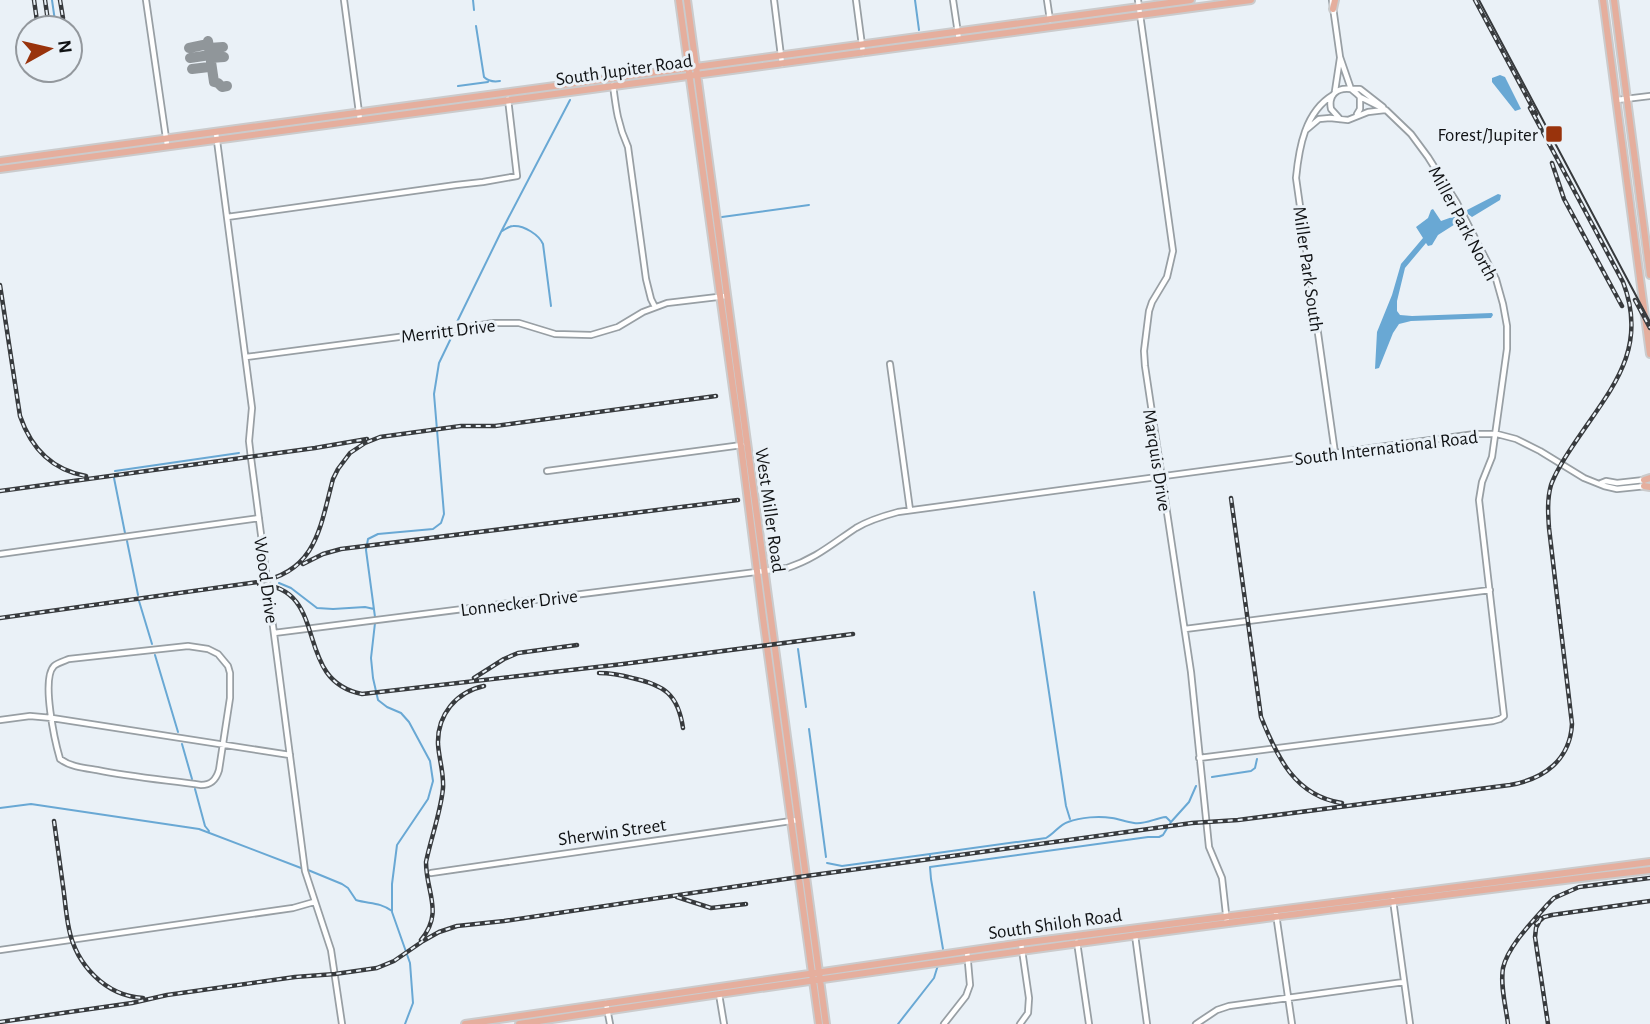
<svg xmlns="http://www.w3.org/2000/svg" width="1650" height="1024" font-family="'Alegreya Sans',sans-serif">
<rect width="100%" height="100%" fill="#eaf1f7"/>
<path fill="#69a8d4" d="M1500,75L1505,77L1521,109L1515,111L1492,82V78Z
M1498,194L1501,195L1500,200L1472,217L1468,214L1467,210Z
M1433,209L1441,221L1455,216L1460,218V221L1438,235L1432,245L1428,246L1426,243L1405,268L1397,301V311L1400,315L1412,316L1492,313L1493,315L1491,318L1411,321L1399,324L1393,333L1379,368L1375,369L1377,332L1392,295L1401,264L1423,238L1416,227L1428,218L1431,210Z"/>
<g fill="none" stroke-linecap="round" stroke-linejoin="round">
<path stroke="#69a8d4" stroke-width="2" d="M52,0L56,28
M473,0L474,10
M915,0L919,30
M476,26L484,77C489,82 494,82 500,81
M458,86L488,82
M722,217L809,205
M502,231C506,229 509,226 513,226C524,225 539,235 543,244L551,306
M457,322L501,232L570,100
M115,471L239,453
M114,478L125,533
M127,541L138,595
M279,583L291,588L317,608L333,609L365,607L374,609
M1034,592L1066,806L1070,819
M139,601L152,644
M375,617L366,550L368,539L378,534L433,529L441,523L444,514L434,394L439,363L453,334
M375,623L371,658L373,678L378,700L387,707L401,713L409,722L430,761L433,781L428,799L397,845L392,884V912L410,963L413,1003L405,1024
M798,649L806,707
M155,655L178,732
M809,729L826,857
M182,744L192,779
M1212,777L1251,771L1255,768L1257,759
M195,789L205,826L209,831
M0,808L31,804L199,829L301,868
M930,854L1046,838C1055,833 1059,825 1068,822C1081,817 1099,816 1112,818C1119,819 1126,822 1134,823C1145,825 1155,818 1166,817L1170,821
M827,863L842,866L930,854V857
M308,870L342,884L348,888L356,900C369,904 380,902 392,911
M943,949L931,879L930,867L1148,837H1159L1163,835L1171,822L1189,802L1196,786
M898,1024L934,978L938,965"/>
<path stroke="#90969a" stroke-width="10" d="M208,41L214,82L218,83L222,87L227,86
M189,48L208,44
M209,48L223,47
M190,58L210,55
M210,58L224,57
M192,69L209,67L211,65"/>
<g stroke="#989fa4" stroke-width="8">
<path id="minor" d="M146,0L167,145
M344,0L360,120
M774,0L782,64
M856,0L863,53
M953,0L959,40
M1047,0L1050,20
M1138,0L1173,251L1167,277L1152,302L1149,311L1144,351L1145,366L1191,672L1209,847L1222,878L1227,923
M613,85C616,109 618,125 628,147L646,279L651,299L655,307
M1352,89H1360L1383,107
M1335,91L1340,58
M1333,95C1305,112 1299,147 1296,178L1335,453
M1617,100L1650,96
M1357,114L1360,109V97
M1340,119L1331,109C1328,95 1337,87 1351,89
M1306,130L1319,119L1330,118L1348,120L1368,112L1385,110
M216,133L252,408L249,441L251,458L305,871L331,950L342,1024
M227,217L456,185L483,182L517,176L508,99
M246,357L452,330L493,323H519L555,334L591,335L618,327L643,312L667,303L726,296
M890,364L910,510
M547,471L742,445
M1601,483L1606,481L1617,483L1644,480
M0,554L259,518
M1185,629L1490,590
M274,633L787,568C815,559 832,544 856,528C869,520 883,516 898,512L1475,434H1497L1516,439L1540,451L1584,478L1604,486L1617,489L1646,486
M188,646L208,649L218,654L228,666L230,673V698L219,770C216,780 211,785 201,785C166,780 131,777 97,770C84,768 71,767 60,759C55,742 41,679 54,666C57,663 64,661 69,659Z
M0,720L30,716L52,718L290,755
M1199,758L1493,721L1500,719L1504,716L1479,500L1482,482L1492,457L1507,349V326L1503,304L1496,279L1457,203L1428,157L1411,134L1386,110L1360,97L1357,94L1351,89L1340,57L1332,0
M431,873L798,820
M1393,900L1410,1024
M1276,914L1292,1024
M1135,935L1147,1024
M1077,942L1089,1024
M0,950L293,908L314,902
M719,994L724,1024
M606,1003L610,1024
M944,1024L966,996L970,985L967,951
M1020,1024L1028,1013L1029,998L1021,943
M1196,1024L1217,1010L1229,1006L1404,982"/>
</g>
<g stroke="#cbcbcc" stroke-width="10">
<path id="major" d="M679,0L741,446L763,618L819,1024
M687,0L826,1024
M1603,0L1650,354
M1614,0L1650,275
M1333,9L1335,0
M0,161L1191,0
M0,169L1251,0
M1644,480L1650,478
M1644,486L1650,487
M465,1024L1021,943L1650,862
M519,1024C763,987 1007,952 1251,920C1384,903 1517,885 1650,870"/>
</g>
<use href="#minor" stroke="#fff" stroke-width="4.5"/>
<use href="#major" stroke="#e5ae9d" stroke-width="6"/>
<path stroke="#373a3d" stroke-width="2" d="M1479,0L1650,322"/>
<g stroke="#373a3d" stroke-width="4.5">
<path id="rail" d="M34,0L38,28
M45,0L49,28
M60,0L63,18
M1475,0L1536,114
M1552,163L1564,199L1622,306
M0,285L20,416C31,448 52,470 86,476
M1635,300L1650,328
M0,491L315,448L367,439
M1231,498L1261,717C1277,757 1295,796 1342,803
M303,564L323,554L341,549L738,500
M259,584C332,589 291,680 362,694L623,664L853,634
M0,618L258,582C316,572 320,528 333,479L338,469L350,453L365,443L380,437L461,426H495L716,396
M599,673C610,673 621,675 632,678C664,685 678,694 683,728
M474,678L504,659L518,653L577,645
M54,821C57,843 60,864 63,886C65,900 66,915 69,929C76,964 105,996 143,998
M677,897L711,908L746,904
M1541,918L1536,928L1535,937L1548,1024
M1536,924L1544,917L1552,915L1650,901
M421,940C444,912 426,893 426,862C431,838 441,811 443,788C444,773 439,759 438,744C437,715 456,692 484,686
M0,1022L132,1003L167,995L295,977L335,974L377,968L394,961L423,941L439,932L457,926L504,921L799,877L1192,823L1238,820L1510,785C1544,779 1570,760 1572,724L1549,528C1548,514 1547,499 1551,485C1556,471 1564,459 1572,447C1608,392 1650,352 1623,282L1530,108
M1508,1024C1506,1007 1500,986 1503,968C1508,946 1533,921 1548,904L1554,898L1579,887L1650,878"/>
</g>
<use href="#rail" stroke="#eaf1f7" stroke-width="2" stroke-dasharray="5" stroke-linecap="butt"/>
</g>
<rect fill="#99330c" stroke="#eaf1f7" stroke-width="2.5" x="1545" y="125" width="18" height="18" rx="3.5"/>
<g text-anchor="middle" stroke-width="6" stroke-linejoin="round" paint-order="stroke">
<g font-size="19" fill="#111315" stroke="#eaf1f7">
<text transform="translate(624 69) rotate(-8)" y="7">South Jupiter Road</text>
<text transform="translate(1464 223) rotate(62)" y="7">Miller Park North</text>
<text transform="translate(1309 269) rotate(82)" y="7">Miller Park South</text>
<text transform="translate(448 330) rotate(-7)" y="7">Merritt Drive</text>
<text transform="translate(1386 447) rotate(-7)" y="7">South International Road</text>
<text transform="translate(1158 460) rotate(81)" y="7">Marquis Drive</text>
<text transform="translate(771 510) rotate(82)" y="7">West Miller Road</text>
<text transform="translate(267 580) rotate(82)" y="7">Wood Drive</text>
<text transform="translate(519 602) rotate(-7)" y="7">Lonnecker Drive</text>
<text transform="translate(612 831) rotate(-8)" y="7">Sherwin Street</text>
<text transform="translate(1055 923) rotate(-8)" y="7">South Shiloh Road</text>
</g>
<g font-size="19" fill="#111315" stroke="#eaf1f7" text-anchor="end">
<text x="1538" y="141">Forest/Jupiter</text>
</g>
</g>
<g transform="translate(49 49) rotate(82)"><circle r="33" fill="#eaf1f7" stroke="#93989d" stroke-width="2"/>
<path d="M0-5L12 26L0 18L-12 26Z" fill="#99330c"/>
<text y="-10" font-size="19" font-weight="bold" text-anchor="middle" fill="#111315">N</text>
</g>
</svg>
